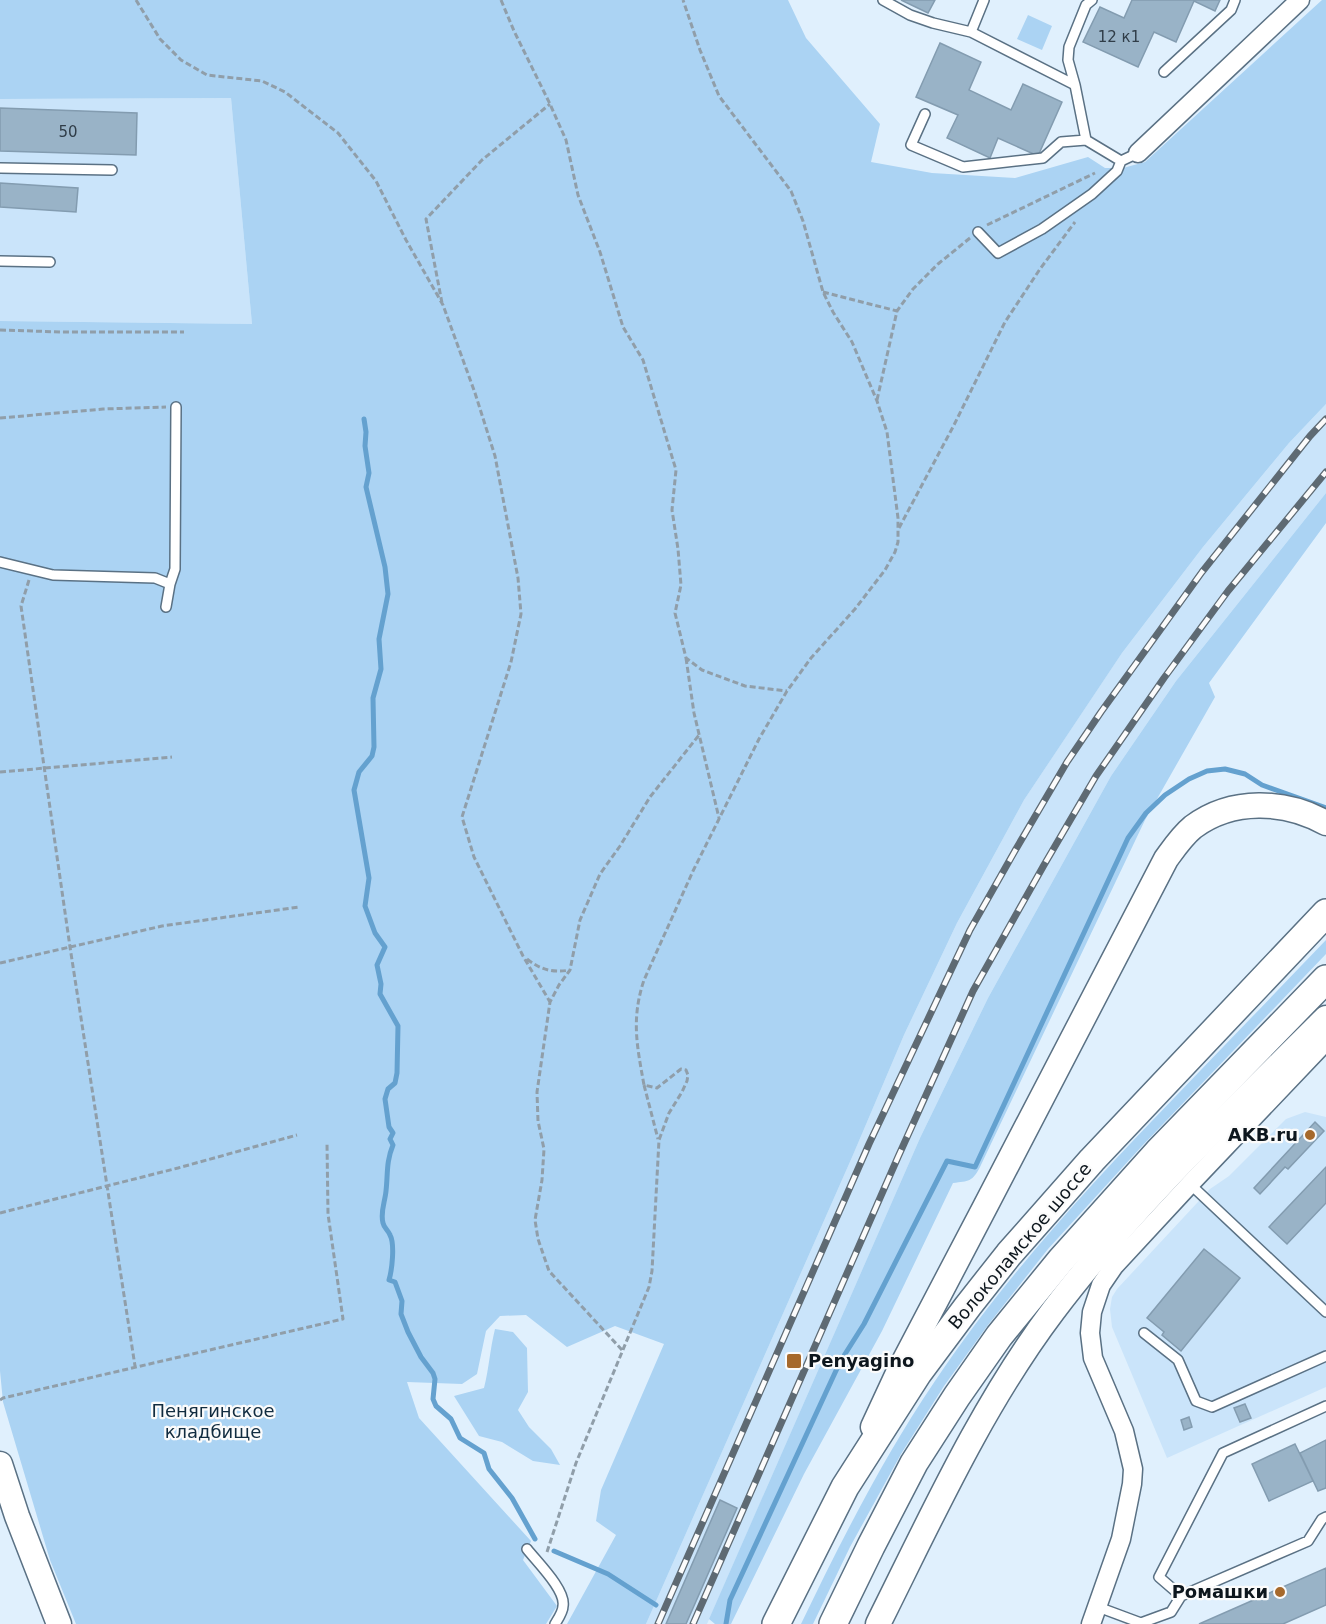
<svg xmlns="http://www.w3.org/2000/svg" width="1326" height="1624" font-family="'DejaVu Sans',sans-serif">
<rect width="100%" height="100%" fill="#e0f0fd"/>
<path fill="#cae4fa" d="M231,98L252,324L0,321V99Z
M1326,404V493L1176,681L1111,776L988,998L920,1138L707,1624H646L853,1155L904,1035L957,923L1024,800L1122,653L1203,547L1289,443Z
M1305,1112L1326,1117V1387L1167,1458L1112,1327L1110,1309L1112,1297L1117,1289L1210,1189L1229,1176L1286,1119Z"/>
<path fill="#abd3f3" d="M0,0H788L806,38L880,124L871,162L932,173L1015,178L1088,157L1105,168H1123L1145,162L1322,0H1326V404L1289,443L1203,547L1122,653L1024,800L957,923L904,1035L853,1155L646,1624H567L616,1535L596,1521L601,1490L664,1344L615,1326L567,1347L526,1315L500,1316L486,1331L477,1374L462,1384L407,1382L419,1418L531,1541L523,1560L557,1606L546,1624H76L50,1560L3,1402L0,1371V321L252,324L231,98L0,99Z
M1028,15L1052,26L1042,50L1017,39Z
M1326,493V523L1209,683L1215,697L1145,820L980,1167C972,1182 969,1181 953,1183L882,1331L804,1474L731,1624H715L709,1619L920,1138L988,998L1111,776L1176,681Z
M1326,940V954L1142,1146L1048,1249L988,1325L944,1386L901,1454L850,1547L813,1624H801C841,1541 883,1458 935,1381C1004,1278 1089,1186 1175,1097C1225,1045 1276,992 1326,940Z
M495,1329L513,1332L527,1348L528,1392L518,1410L529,1427L551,1449L560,1465L533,1461L502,1442L479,1436L454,1396L484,1388C489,1368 490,1349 495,1329Z"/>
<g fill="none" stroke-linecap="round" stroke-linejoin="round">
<path stroke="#64a1cf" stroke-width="5" d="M364,419L366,432L365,446L369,473L366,487L385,567L388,594L379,639L381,669L373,698L374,747L372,756L359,772L354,790L369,878L365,906L375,933L385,947L377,965L381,984L380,994L398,1026L397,1073L395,1083L388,1089L385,1099L389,1127L393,1133L390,1139L393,1145C386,1162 388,1173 386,1191C385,1202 380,1212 383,1223C384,1228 388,1230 390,1235C395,1244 392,1270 389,1280L395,1282L402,1301L401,1314L408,1332L421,1357L433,1373L435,1379L433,1399L436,1406L451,1419L460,1438L484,1453L489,1469L512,1498L535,1539
M554,1551L608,1574L656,1605
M726,1624L730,1600L840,1362L864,1324L947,1161L975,1167L1128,838L1146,813L1165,795L1189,779L1207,771L1225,769L1245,774L1262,785L1326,808"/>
</g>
<path fill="#99b3c7" stroke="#839cb0" stroke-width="1.5" d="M901,0H935L928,13Z
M1132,0H1220L1215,11L1194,1L1176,42L1154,32L1138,67L1083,42L1100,7L1124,18Z
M940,43L981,62L969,90L1011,110L1023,84L1062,102L1038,156L998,138L990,158L947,138L958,115L916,97Z
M0,108L137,113L136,155L0,151Z
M0,183L78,188L76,212L0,207Z
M1315,1122L1324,1131L1288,1169L1285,1167L1260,1194L1254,1188Z
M1326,1167V1203L1287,1244L1269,1227Z
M1204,1249L1240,1278L1181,1351L1162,1335L1164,1332L1147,1318Z
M1245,1404L1251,1418L1240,1422L1234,1408Z
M1189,1417L1192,1427L1184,1430L1181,1420Z
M1326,1440V1488L1318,1491L1300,1453Z
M1295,1444L1313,1481L1269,1501L1252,1464Z
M720,1500L737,1508L686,1624H666Z
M1326,1568V1605L1283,1624H1199Z"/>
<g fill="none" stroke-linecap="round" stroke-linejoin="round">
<g stroke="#5a7184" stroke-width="12">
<path id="service" d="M883,0L910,15L933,23L971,32L1075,85
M1092,0L1086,5L1069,47L1068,60L1075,85L1086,140L1121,161L1138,153
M971,32L984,0
M1164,72L1231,10L1235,0
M925,114L911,145L963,167L1043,158L1061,142L1086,140
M0,168L112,170
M978,232L998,253L1042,229L1092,194L1117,171L1121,161
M0,261L50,262
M0,562L53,575L155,578L170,584L166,607
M170,584L175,569L176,407
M1190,1184L1326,1312
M1144,1333L1178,1360L1196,1401L1212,1407L1326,1356
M527,1549C537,1562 566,1590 563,1606C563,1612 558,1619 555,1624
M1181,1596L1308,1541L1322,1519L1326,1517
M1098,1607L1141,1623L1171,1612L1181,1596L1159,1577L1223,1453L1326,1406"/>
</g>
<g stroke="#5a7184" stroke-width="21">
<path id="minor" d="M1138,153L1300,0
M1091,1624L1121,1539L1132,1484L1133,1469L1124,1431L1093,1358L1090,1333L1092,1312L1101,1285L1114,1266L1190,1184L1326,1041"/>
</g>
<g stroke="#5a7184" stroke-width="27">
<path id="secondary" d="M873,1427L899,1371L985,1207L1166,859C1174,848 1182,836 1193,827C1232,798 1285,800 1326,823
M0,1464L17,1516L59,1624
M878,1624C931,1518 982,1405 1053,1311C1133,1205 1232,1112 1326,1018"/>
</g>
<g stroke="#5a7184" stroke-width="30">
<path id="primary" d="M776,1624L845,1487L918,1373L968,1306L1009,1254L1092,1160L1326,913
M833,1624L871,1546L914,1463L957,1396L999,1336L1061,1260L1158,1152L1326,979"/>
</g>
<path stroke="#909ea9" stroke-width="3" stroke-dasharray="6 3" stroke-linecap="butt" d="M136,0L160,39L181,60L207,75L262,81L285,92L338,133L376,181L406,240L443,305L475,393L495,456L518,578L521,614L511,662L462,817L474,857L523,956L550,1002
M501,0L514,31L550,104L566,140L578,195L600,252L623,327L643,360L676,470L672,510L678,549L681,585L675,613L686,658L702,670L745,686L787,691
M987,225L1095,173
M823,292L897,311
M442,303L426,219L482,160L550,104
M0,330L62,332H184
M877,400L897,311L913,289L938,264L970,238
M0,418L103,409L166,407
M899,528L954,425L1005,322L1040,269L1075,222
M29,580L21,606L70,947L135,1366
M686,658L694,713L719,818
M0,772L172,757
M527,959C541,970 553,973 570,970
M0,963L162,926L299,907
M644,1085L658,1139
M0,1213L178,1168L297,1135
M622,1350L549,1271L538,1239L535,1220L542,1180L544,1149L538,1121L537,1092L550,1002L559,985L570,970L580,920L600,874L620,846L650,797L699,735
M0,1400L3,1398L343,1319L328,1214L327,1143
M547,1552L576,1463L649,1287L652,1271L659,1140L669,1113L682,1092L687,1081L688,1075L686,1070L681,1069L657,1088L644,1085C637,1046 631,1019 644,980L693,871L759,739L787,691L811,658L855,609L885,570L895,552L898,542V518L887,432L877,401L852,342L833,312L823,292L803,221L791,191L719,96L700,50L683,0"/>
<use href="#service" stroke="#fff" stroke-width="9"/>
<use href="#minor" stroke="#fff" stroke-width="18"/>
<use href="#secondary" stroke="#fff" stroke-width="24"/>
<use href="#primary" stroke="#fff" stroke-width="27"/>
<g stroke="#5e6a73" stroke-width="7">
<path id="rail" d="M658,1624L869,1144L970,930L1016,849L1067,762L1101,712L1202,572L1310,436L1326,419
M693,1624L898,1157L973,991L1044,865L1096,776L1164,678L1228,591L1326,472"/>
</g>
<use href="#rail" stroke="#fbfbfb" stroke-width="4.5" stroke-dasharray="14" stroke-linecap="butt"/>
</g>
<g fill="#a6692c" stroke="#fbfbfb" stroke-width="2">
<circle cx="1310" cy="1135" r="6"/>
<rect x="786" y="1353" width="16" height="16" rx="3"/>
<circle cx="1280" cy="1592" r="6"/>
</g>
<g text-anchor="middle" stroke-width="4.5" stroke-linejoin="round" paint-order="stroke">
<g font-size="15" fill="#303d48">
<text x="1119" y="42">12 к1</text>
<text x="68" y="137">50</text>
</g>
<g font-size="18" font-weight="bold" fill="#0d161d" stroke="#fbfbfb" text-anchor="end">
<text x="1298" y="1141">AKB.ru</text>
<text x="808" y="1367" text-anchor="start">Penyagino</text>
<text x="1268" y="1598">Ромашки</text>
</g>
<g font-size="18" fill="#0d161d" stroke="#fbfbfb">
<text transform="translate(1020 1246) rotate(-50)" y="6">Волоколамское шоссе</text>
</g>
<g font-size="18" fill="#112c40" stroke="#fbfbfb">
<text x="213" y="1417">Пенягинское<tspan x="213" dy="21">кладбище</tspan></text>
</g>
</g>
</svg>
